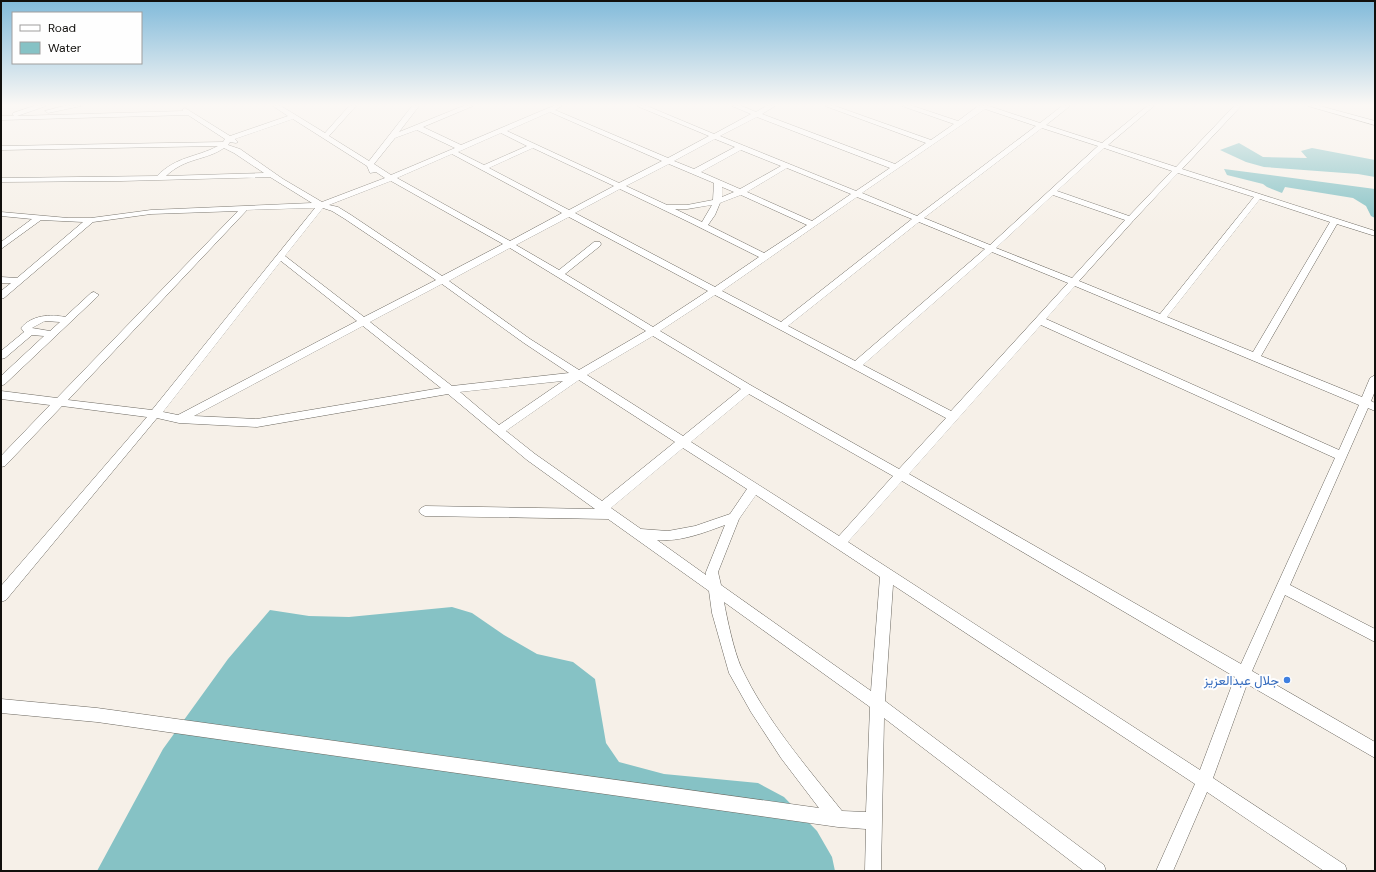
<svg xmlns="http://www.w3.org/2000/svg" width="1376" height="872" font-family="'DM Sans',Vazirmatn,sans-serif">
<rect width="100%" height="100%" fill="#f6f0e8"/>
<path fill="#86c2c5" d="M1239,143L1263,157L1307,158L1301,151L1312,148L1375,160V177L1358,174L1264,167L1246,162L1220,150Z
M1224,169L1375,189V218L1371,216L1366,206L1353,198L1285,187L1282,193L1267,187L1263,184L1227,175Z
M452,607L472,613L504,635L537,654L573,662L595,679L606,743L619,762L664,774L758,783L784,797L817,831L832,857L835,871H97L163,749L228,659L270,610L309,616L349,617Z"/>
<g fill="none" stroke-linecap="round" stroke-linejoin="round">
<g stroke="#6c6860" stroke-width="1">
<path id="minor" d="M34,106H46L17,116L183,111V109L185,108L230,136L288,116L273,106H281L325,133L349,106H356L329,136L369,161L412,106H419L399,132L463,106H473L423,127L461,145L553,106H562L555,110L668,158L709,136L637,106H647L714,134L751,114L732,106H742L756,112L766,106H775L762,114L895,164L926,143L825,106H835L931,140L954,124L902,106H913L958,121L978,106H989L1040,123L1062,106H1070L1046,125L1102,143L1147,106H1154L1108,145L1176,167L1234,106H1241L1182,169L1375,231V236L1337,224L1261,356L1362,397L1370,378L1375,375V391L1371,401L1375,403V411L1368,408L1290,585L1375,629V642L1285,595L1252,671L1375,742V758L1247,684L1213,778L1345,865L1347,871H1324L1207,792L1173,871H1156L1195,784L893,585L885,701L1104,865L1106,871H1084L884,718L881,871H865L866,829L838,827L97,722L1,713V699L97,708L819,808L781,758L751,712L729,673L712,613L709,591L608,519L425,516L421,514L419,511L421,508L425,506L595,509L527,460L448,394L257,427L179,423L157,418L6,600L1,602V586L147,417L62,406L5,466L1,467V456L50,405L1,399V391L57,398L238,211L151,214L93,222L4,298L1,299V291L11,283H1V277L17,278L83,222L41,220L1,249V242L32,219L1,216V212L68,218H91L151,210L312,203L270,177L121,181L1,182V178L157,176C177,156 195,158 218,146L1,150V146L223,142L225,139L188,115L1,120V116H14L12,114L13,113ZM985,109L1036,126L917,216L862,193ZM550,112L662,161L619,183L507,131ZM757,117L890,168L856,191L720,136ZM293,119L367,166L370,173L376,172L385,178L322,202L283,179L240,149L228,145L230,142L236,143L238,142L235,139ZM1042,128L1098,146L990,245L924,218ZM417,130L455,148L391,175L374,164L395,138ZM501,133L527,146L484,165L458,152ZM715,139L735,147L694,169L674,161ZM224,148L234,153L264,173L166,176C186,157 205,161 224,148ZM533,148L614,186L569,210L489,168ZM1104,148L1172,171L1129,216L1057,191ZM741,150L781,166L740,189L701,172ZM452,154L562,213L510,241L397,178ZM669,164L714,183L713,200L687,205H667L626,186ZM787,168L851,194L812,221L747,192ZM1178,173L1254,197L1160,314L1079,281L1133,221ZM391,181L503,244L442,276L351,215L338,207L329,205ZM722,187L734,192L722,197ZM620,189L691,223L759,257L715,287L575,213ZM741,195L807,225L764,253L708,225L715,215L720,203ZM1053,195L1125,220L1072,278L996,248ZM857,197L912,219L781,322L722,291ZM1260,199L1330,222L1253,352L1167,317ZM712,205L702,222L675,209H687ZM315,208L152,410L68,400L247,210ZM323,208L332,211L345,219L436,280L364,317L285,256ZM569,217L708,291L653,327L565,274L600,246L601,244L600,242H594L559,270L516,245ZM919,222L985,249L855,361L788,326ZM510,248L646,331L579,370L530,339L449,281ZM992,252L1068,283L951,411L863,365ZM281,261L357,321L178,415L163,412ZM442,284L524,343L569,373L452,386L370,322ZM1075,286L1359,405L1339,450L1046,319ZM715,295L946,418L899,469L752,386L660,331ZM1041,325L1335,458L1241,664L909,474ZM363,326L441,388L257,419L194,416ZM653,336L741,389L683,436L587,375ZM579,380L675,442L602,501L535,454L506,431ZM563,381L499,425L460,392ZM749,394L893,476L839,536L691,442ZM683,448L747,489L730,514L695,526L668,531L641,529L611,508ZM902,481L1235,677L1200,770L848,542ZM756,495L880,577L871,691L721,585L718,572L739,519ZM725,525L706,572V575L657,540C681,542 703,533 725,525ZM724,602L870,707L866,812L842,811C806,766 766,720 741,667C734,651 727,619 724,602Z
M64,106H81L48,113L45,111Z
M1308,106H1320L1375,121V125Z
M94,292L99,295L97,297L5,384L1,386V376L44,336L32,335L5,358L1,359V351L24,332L21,328C32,315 50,314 65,317L91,293ZM45,321L60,322L50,331L32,328Z"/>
</g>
<use href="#minor" fill="#fff" fill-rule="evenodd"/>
</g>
<linearGradient id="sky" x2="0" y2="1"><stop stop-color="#81bada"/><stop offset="0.46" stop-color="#fbf8f5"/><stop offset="1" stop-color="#fbf8f5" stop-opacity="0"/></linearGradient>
<rect width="1376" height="228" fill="url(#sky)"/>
<circle fill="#3f7fe0" stroke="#fefefe" stroke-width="1.5" cx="1287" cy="680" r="4"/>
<g text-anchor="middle" stroke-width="4" stroke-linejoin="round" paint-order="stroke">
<g font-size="13" fill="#366cbe" stroke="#fefefe" text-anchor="end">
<text x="1279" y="685">جلال عبدالعزيز</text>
</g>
</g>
<rect width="1376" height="872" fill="none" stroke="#110f0c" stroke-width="4"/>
<rect x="12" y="12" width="130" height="52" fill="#fefefe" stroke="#9f9e9d"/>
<rect x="20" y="25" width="20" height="6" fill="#ffffff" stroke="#9f9e9d"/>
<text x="48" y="32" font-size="12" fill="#110f0c">Road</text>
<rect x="20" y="42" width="20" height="12" fill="#86c2c5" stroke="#9f9e9d"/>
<text x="48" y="52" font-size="12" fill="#110f0c">Water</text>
</svg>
